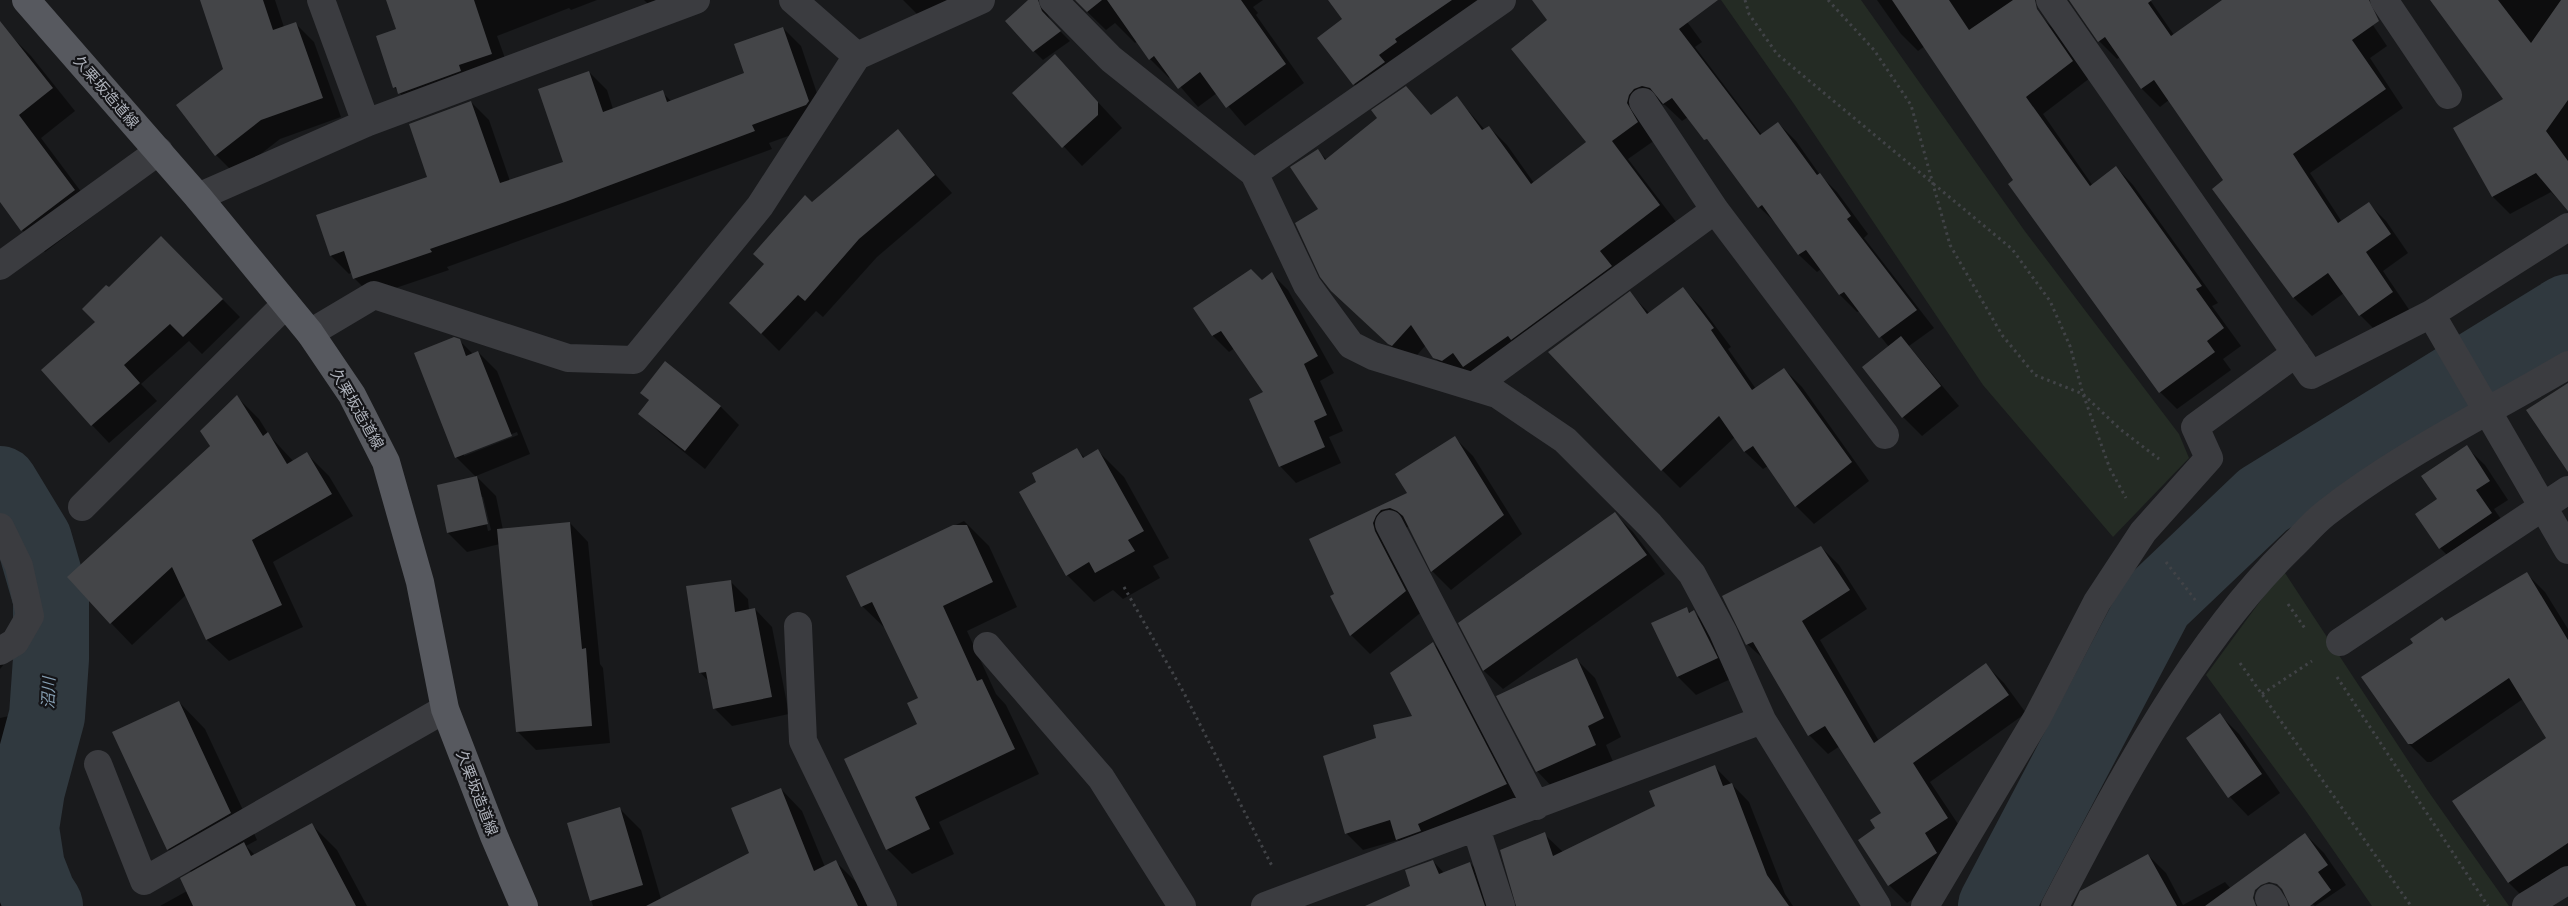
<svg xmlns="http://www.w3.org/2000/svg" width="2568" height="906" font-family="'Archivo Narrow','Noto Sans JP',sans-serif">
<rect width="100%" height="100%" fill="#191a1c"/>
<path fill="#242b24" d="M1721,0H1861L2024,230L2179,434L2189,458L2113,537L1983,385L1794,104Z
M2283,570L2428,791L2509,906H2372L2306,811L2206,675Z"/>
<path fill="#0007" fill-rule="evenodd" d="M202,0H275L284,27L295,23L314,42L341,117L280,139L235,174L216,155L224,70Z
M387,0H597L571,10L569,8L497,36L510,72L418,112L394,87L397,30Z
M644,0H701L662,18Z
M903,0H969L919,16Z
M1075,0H1263L1253,7L1258,13L1256,15L1304,83L1245,126L1217,93L1198,107L1171,76L1169,78L1150,59L1138,41L1135,43L1115,23L1106,30Z
M1330,0H1477L1483,9L1372,102L1354,84L1344,19Z
M1548,0H1671L1702,42L1695,47L1762,135L1778,123L1796,141L1820,175L1837,192L1868,234L1864,238L1934,328L1909,346L1959,406L1922,436L1903,417L1864,367L1889,347L1860,311L1857,312L1840,295L1821,269L1817,272L1799,255L1777,224L1759,207L1719,153L1688,117L1682,121L1665,105L1661,104L1652,107L1655,140L1628,159L1677,223L1628,284L1460,378L1452,375L1434,357L1426,345L1410,363L1408,362L1350,308L1320,210L1318,151L1327,160L1379,118L1406,88L1432,116L1457,98L1485,130L1489,127L1507,145L1534,183L1588,143L1549,20Z
M1877,0H2023L2057,32L2090,78L2043,114L2093,186L2116,167L2133,185L2218,303L2212,306L2241,346L2223,359L2231,370L2177,409L2160,392L1925,46L1918,51L1901,34Z
M2071,0H2150L2174,35L2224,0H2356L2387,46L2370,58L2403,108L2310,173L2342,222L2368,203L2386,221L2408,253L2383,271L2410,311L2378,333L2360,315L2344,293L2312,316L2294,298L2213,189L2225,180L2169,100L2160,107L2142,89L2120,57L2117,59L2099,41Z
M2432,0H2568V209L2551,192L2510,214L2493,197L2505,100Z
M1038,3L1047,13L1051,22L1070,41L1043,60L1034,51Z
M783,28L801,46L826,120L824,123L769,143L772,149L447,267L449,270L372,296L354,278L352,272L349,274L331,256L429,178L471,102L489,120L510,181L565,163L589,72L607,90L613,109L662,92L672,102L746,74Z
M8,33L31,56L75,111L41,138L97,213L45,252L22,230L0,200V36Z
M1055,56L1122,128L1082,166L1014,93Z
M897,131L952,193L877,257L823,317L816,311L779,351L748,320L766,265L812,203Z
M161,237L240,317L202,354L189,341L141,384L157,401L109,443L92,425L96,322L109,289Z
M1272,274L1288,290L1334,373L1320,381L1343,431L1329,437L1341,463L1296,483L1280,466L1265,393L1235,348L1229,352L1213,336L1195,309L1262,282Z
M1683,289L1701,307L1731,347L1728,349L1756,389L1784,369L1802,387L1869,481L1814,524L1796,506L1768,466L1763,469L1745,452L1735,437L1680,488L1662,470L1630,293L1650,314Z
M460,341L473,354L478,352L497,371L530,454L476,476L496,496L503,530L570,523L588,542L600,664L603,668L610,743L536,750L518,732L500,544L467,552L448,533L476,477L456,457ZM517,432L518,435L464,456V453ZM481,497H483L491,530L488,531Z
M665,363L721,407L739,425L705,469L659,432L640,413L650,401L641,392Z
M237,397L259,419L269,435L294,462L307,454L329,476L353,516L273,562L303,627L229,661L207,640L186,595L132,645L111,623Z
M1454,437L1473,456L1522,534L1451,590L1432,571L1409,527L1400,529L1424,610L1370,654L1351,635L1336,595L1310,540L1409,493Z
M2466,447L2485,465L2508,500L2494,509L2510,532L2459,567L2440,548L2438,499Z
M1076,449L1085,458L1098,451L1124,477L1169,558L1153,566L1160,578L1123,599L1113,590L1094,602L1067,575Z
M1614,513L1633,532L1665,574L1503,689L1484,671L1460,624Z
M964,521L989,546L1017,607L967,631L996,694L1006,705L1039,774L939,822L954,854L912,874L887,849L919,725L920,699L888,631L862,606L848,577Z
M1821,547L1839,565L1867,609L1820,640L1879,741L1986,665L2004,683L2026,713L1930,782L1966,836L1955,872L1907,903L1889,885L1877,829L1883,813L1840,746L1828,754L1809,735L1767,662L1747,644Z
M2527,574L2545,592L2568,629V874L2527,901L2509,883L2454,802L2548,738L2523,699L2431,762H2427L2409,744L2445,623Z
M730,581L748,599L749,610L755,609L772,627L789,714L732,726L714,708L709,682L700,672Z
M1686,608L1691,613L1694,612L1712,631L1735,677L1696,695L1678,677Z
M0,636L11,656L0,669Z
M1433,643L1450,660L1523,802L1414,857L1398,840L1363,850L1346,833L1378,739L1414,717Z
M1577,660L1595,678L1621,737L1606,745L1614,764L1555,790L1537,771Z
M179,702L205,729L257,840L246,846L255,855L312,825L337,850L367,906H160L187,891L192,873L168,849Z
M2220,715L2239,734L2280,793L2248,816L2230,797L2188,738Z
M9,716L27,734L34,751L17,759L35,820L0,831V718Z
M1714,766L1749,802L1785,894L1793,906H1517L1544,834L1563,852L1656,806Z
M781,789L802,811L825,867L836,862L857,883L868,906H593L568,824L619,808L641,830L661,899L751,853Z
M2305,834L2324,853L2346,885L2315,906L2295,888Z
M2148,855L2166,873L2183,905L2225,882L2246,906H2098Z
M1433,861L1445,874L1470,863L1488,881L1496,906H1419Z
M0,893L8,906H0Z"/>
<g fill="none" stroke-linecap="round" stroke-linejoin="round">
<path stroke="#30393f" stroke-width="76" d="M0,484L34,540L51,599V659L47,716L27,790L21,828L27,867L38,895L45,906
M1996,906L2156,602L2263,500L2568,312"/>
</g>
<path fill="#444548" d="M200,0H263L273,30L296,22L323,98L261,120L215,156L176,105L223,69Z
M386,0H474L492,54L459,65L461,71L398,94L396,87L393,88L376,36L396,29Z
M1028,0H1038L1042,11L1061,31L1033,52L1005,21Z
M1075,0H1102L1087,12Z
M1107,0H1241L1286,64L1226,108L1200,72L1178,89L1154,56L1149,60Z
M1328,0H1452L1395,39L1397,42L1379,55L1385,62L1353,85L1317,38L1342,19Z
M1532,0H1718L1679,29L1760,135L1778,122L1817,175L1820,173L1851,216L1847,219L1917,310L1879,338L1844,292L1839,295L1806,250L1798,255L1762,205L1758,208L1707,139L1704,140L1672,98L1663,104L1650,88L1642,86L1634,89L1629,95L1627,103L1638,122L1612,141L1660,205L1600,251L1612,266L1511,340L1508,336L1463,367L1453,353L1442,361L1433,358L1411,325L1392,346L1388,344L1331,291L1320,277L1295,223L1318,209L1290,167L1318,149L1325,160L1377,118L1371,110L1406,86L1431,115L1457,96L1482,130L1489,126L1531,184L1586,142L1511,49L1547,20Z
M1892,0H1949L1969,30L2013,0H2035L2037,9L2073,61L2026,97L2090,186L2116,166L2202,286L2196,289L2224,328L2207,341L2215,352L2159,393L2008,184L2013,180Z
M2069,0H2152L2148,3L2171,36L2222,0H2369L2379,21L2352,40L2386,89L2293,154L2338,223L2369,202L2391,234L2366,252L2393,292L2359,316L2328,273L2293,298L2212,189L2223,180L2154,80L2141,89L2105,37L2098,42Z
M2430,0H2498L2531,43L2561,0H2568V100L2546,131L2568,161V211L2536,173L2492,197L2453,128L2503,99Z
M0,21L53,88L19,115L75,190L21,231L0,202Z
M783,27L809,101L806,105L752,125L755,131L565,202L430,249L432,252L353,279L344,251L330,256L316,215L427,177L409,124L471,101L500,183L563,162L538,89L589,71L603,112L663,90L667,102L744,73L734,44Z
M1055,54L1098,102V115L1062,148L1012,93Z
M898,129L935,175L859,239L805,301L798,295L761,334L729,303L764,264L753,254L805,195L812,202Z
M161,236L223,299L183,337L170,324L124,365L140,383L91,426L41,370L95,322L82,309L106,285L109,287Z
M1251,269L1262,280L1272,272L1318,356L1304,364L1327,415L1314,421L1325,447L1279,467L1249,399L1263,392L1221,331L1212,336L1193,308Z
M1683,287L1714,328L1711,330L1752,390L1784,368L1852,462L1795,507L1753,446L1744,452L1719,416L1661,471L1548,352L1630,291L1647,314Z
M1901,336L1941,386L1902,418L1862,367Z
M454,337L460,339L466,356L478,351L512,436L455,458L414,353Z
M665,361L721,406L685,451L638,414L649,400L640,393Z
M2568,383V472L2526,410Z
M237,395L263,436L268,432L287,464L307,452L332,494L252,540L282,605L206,640L172,567L110,624L67,577L210,446L200,431Z
M1455,436L1504,515L1431,572L1403,516L1397,511L1390,508L1381,510L1376,516L1373,523L1375,531L1406,591L1350,636L1330,596L1334,594L1309,539L1407,493L1395,474Z
M2467,445L2490,481L2476,490L2492,513L2439,549L2415,514L2437,499L2421,476Z
M1077,448L1083,458L1098,449L1144,531L1128,540L1135,551L1095,573L1089,562L1066,576L1019,492L1036,482L1032,473Z
M477,476L488,524L447,533L437,485Z
M1615,512L1647,555L1483,671L1458,623Z
M570,522L582,649L586,648L592,726L516,732L497,529Z
M953,525H967L993,582L943,606L977,681L982,679L1015,749L915,797L930,829L886,850L844,759L917,724L907,703L918,698L872,602L861,607L846,576Z
M1821,546L1850,590L1802,621L1874,743L1986,663L2009,695L1913,763L1948,818L1925,833L1937,853L1888,886L1858,840L1875,828L1870,820L1881,813L1825,726L1808,736L1753,642L1746,645L1722,596Z
M2527,572L2568,640V843L2508,883L2452,801L2546,738L2509,678L2412,744H2408L2361,677L2413,643L2410,639L2442,617L2445,621Z
M731,580L735,612L755,608L772,697L713,709L706,672L699,673L686,586Z
M1687,607L1689,613L1694,610L1718,658L1677,677L1651,623Z
M1433,642L1507,784L1418,824L1421,831L1396,840L1390,820L1345,834L1323,756L1376,738L1373,725L1412,716L1390,673Z
M1577,658L1604,718L1588,726L1596,745L1536,772L1496,696Z
M179,701L231,813L167,850L112,732Z
M2220,713L2262,774L2228,798L2186,738Z
M1715,765L1723,786L1732,783L1767,875L1789,906H1516L1500,850L1545,832L1553,856L1655,806L1649,791Z
M781,788L814,871L836,860L858,906H646L749,853L731,808Z
M620,807L643,885L590,901L567,823Z
M312,823L356,906H193L180,878L244,842L251,856Z
M2305,833L2328,865L2318,872L2331,890L2310,906H2290L2282,889L2277,884L2269,882L2261,885L2255,890L2253,898L2256,906H2205Z
M2148,854L2177,906H2073L2080,891Z
M1433,860L1439,874L1470,862L1485,906H1365L1410,886L1405,870Z"/>
<g fill="none" stroke-linecap="round" stroke-linejoin="round">
<path stroke="#414347" stroke-width="3" stroke-dasharray="2.5 4" stroke-linecap="butt" d="M1745,0L1749,14L1777,54L2012,249L2050,301L2070,346L2083,394L2110,469L2126,498
M1828,0L1874,50L1911,105L1950,245L2002,335L2035,375L2083,394L2120,429L2159,459
M2166,562L2196,601
M1124,587L1184,693L1272,866
M2288,604L2306,630
M2240,663L2411,906
M2337,677L2488,906
M2262,694L2312,661"/>
<path stroke="#3b3c40" stroke-width="28" d="M321,0L366,123
M793,0L857,56
M1053,0L1111,59L1254,173L1307,285L1351,345L1373,356L1497,394L1565,440L1650,525L1692,574L1723,632L1762,720L1877,906
M2050,0L2311,375L2431,314L2568,227
M2384,0L2448,95
M1643,102L1715,210L1885,435
M1254,173L1502,0
M198,197L366,123L696,0
M0,266L159,151
M2431,314L2568,550
M310,333L374,295L568,358L634,360L760,206L857,56L981,0
M1474,386L1715,210
M82,507L286,304
M1389,524L1536,806
M0,527L19,566L30,616L15,642L0,651
M798,626L803,741L883,906
M2340,642L2568,490
M987,646L1101,778L1182,906
M98,764L144,881L445,709
M1476,828L1501,906
M2269,898L2274,906
M1265,906L1762,720
M1925,906L2037,718L2097,602L2143,532L2209,458L2195,427L2296,353
M2055,906C2120,782 2190,647 2290,548C2302,537 2313,523 2326,513C2400,455 2487,413 2568,365
M2526,906L2568,880"/>
<path stroke="#57595f" stroke-width="28" d="M26,0L198,197L310,333L352,395L386,462L420,582L445,709L494,836L524,906"/>
</g>
<g text-anchor="middle" stroke-width="4.5" stroke-linejoin="round" paint-order="stroke">
<g font-size="15" fill="#adb1ba" stroke="#141417">
<text transform="translate(106 92) rotate(49)" y="5">久栗坂造道線</text>
<text transform="translate(357 409) rotate(60)" y="5">久栗坂造道線</text>
<text transform="translate(477 793) rotate(69)" y="5">久栗坂造道線</text>
</g>
<g font-size="16" font-style="italic" fill="#869fb3" stroke="#141417">
<text transform="translate(48 693) rotate(-88)" y="6">沼川</text>
</g>
</g>
</svg>
